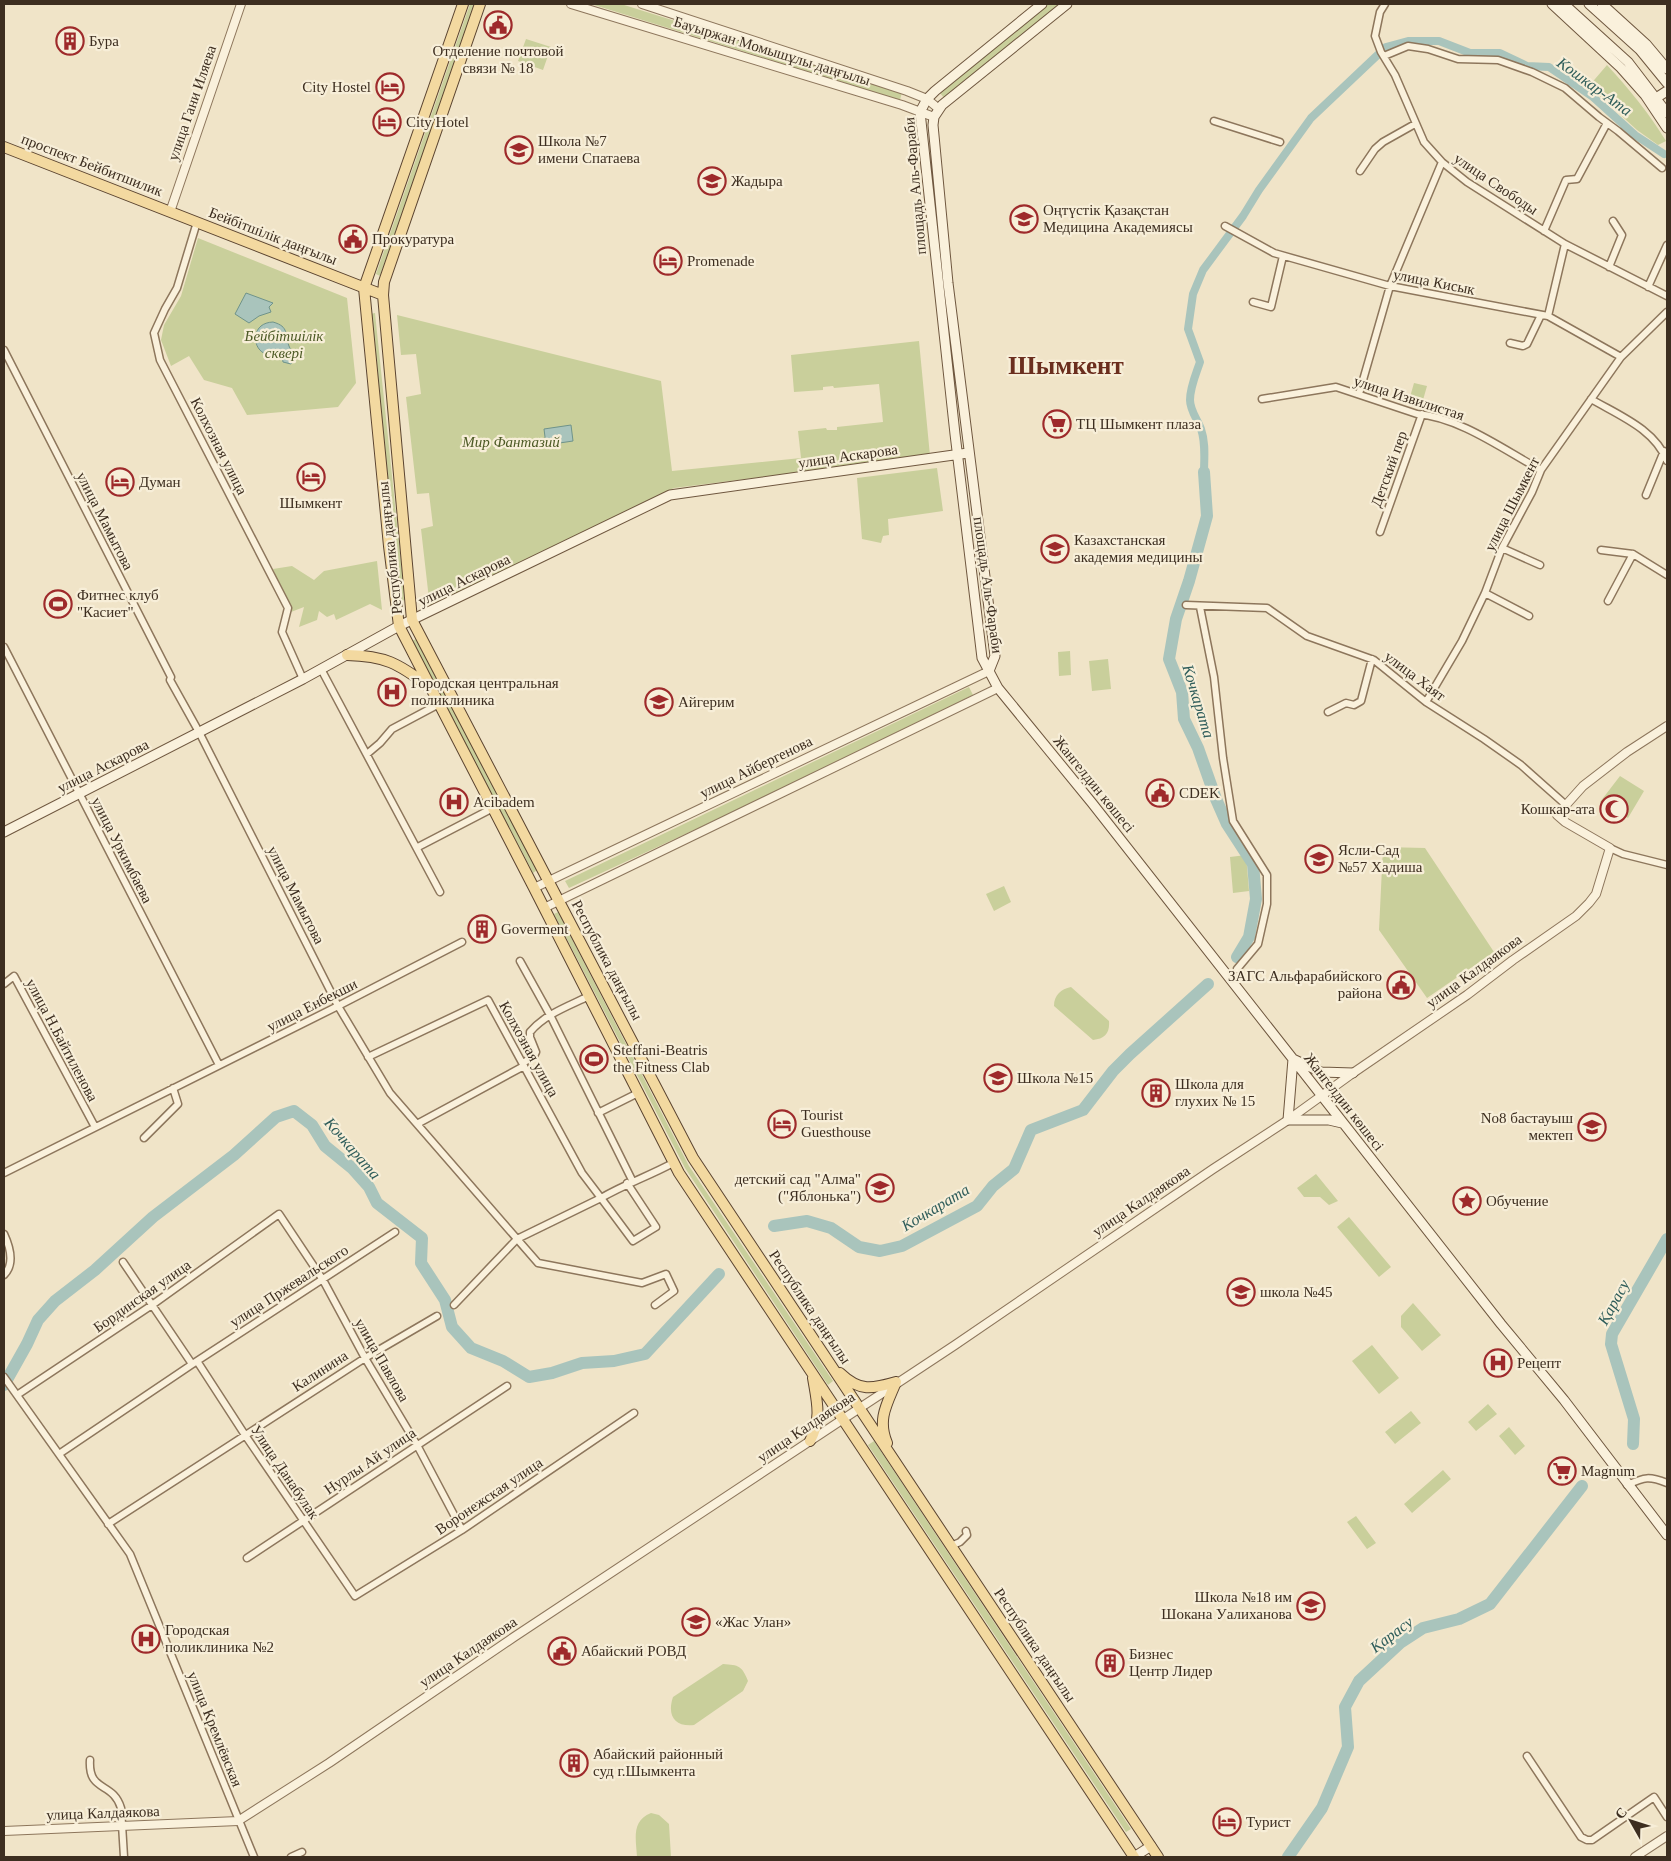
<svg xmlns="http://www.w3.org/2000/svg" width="1671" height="1861" font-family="'Times New Roman',serif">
<rect width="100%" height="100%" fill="#f0e4c8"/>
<path fill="#c9cf9b" d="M470,4H475L380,276L376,274Z
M591,4H621L902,92L900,100Z
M1045,4H1065L946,100L939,92Z
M526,39L551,47L543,70L518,61Z
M1607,65C1629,89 1649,113 1666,141L1658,145L1637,130L1589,86Z
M198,238L347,298L356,383L338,407L247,415L232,388L204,380L189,356L171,366L161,340L164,325L181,296Z
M375,313L405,600L400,601L370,314Z
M397,315L661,381L672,471L801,458L798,431L826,428L827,430H837V427L883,422L879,384L834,388L833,386L823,387V390L794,392L791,355L919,341L930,456L674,488L430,608L421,529L433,526L429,493L417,494L406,397L421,394L416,354L401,355Z
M1414,383L1427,386L1421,407L1408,404Z
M937,468L943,511L888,519L889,535L883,536L881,543L862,539L857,478Z
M377,561L382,610L370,604L336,620L334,614L327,617L319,611L317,620L299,627L304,607L291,612L273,569L292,566L314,580L324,571Z
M416,639L537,870L533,873L412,641Z
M1070,651L1071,675L1059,676L1058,652Z
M1108,659L1111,689L1092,691L1089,661Z
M969,687L973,695L735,811L569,888L565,881Z
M1620,776L1644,791L1628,818L1600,802Z
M1383,847L1425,848L1494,952L1427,998L1379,930Z
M1246,855L1249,891L1233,893L1230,857Z
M1004,886L1011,902L994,911L986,894Z
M558,912L689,1166L833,1381L828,1385L685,1168L554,914Z
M1071,987L1109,1021C1110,1033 1105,1039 1093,1040L1054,1006C1054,995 1061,989 1071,987Z
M1316,1174L1338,1201L1329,1205L1320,1197H1304L1297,1188Z
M1349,1217L1391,1267L1379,1277L1337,1227Z
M1413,1303L1441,1335L1422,1351L1401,1327V1316Z
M1372,1345L1399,1378L1379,1394L1352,1361Z
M1488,1404L1497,1414L1476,1431L1468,1422Z
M1411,1411L1421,1423L1395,1444L1385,1432Z
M1509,1427L1525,1446L1515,1455L1499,1436Z
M874,1441L1131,1829L1126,1832L868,1445Z
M1443,1470L1451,1479L1412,1513L1404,1504Z
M1356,1516L1376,1543L1367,1549L1347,1522Z
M723,1664C739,1665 742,1666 748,1681L743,1691L694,1725C674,1727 667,1715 673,1697Z
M651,1813L659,1815L669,1824L671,1857H637C636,1839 631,1821 651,1813Z"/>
<path fill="#a9c4bc" stroke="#6f938a" d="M246,293L273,303L269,307L271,312L259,316L249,323L235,314Z
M273,322C290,327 284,334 289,346C290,350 294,353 295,357L291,364L283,362L281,352C254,366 244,323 273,322Z
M571,425L573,441L546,445L544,429Z"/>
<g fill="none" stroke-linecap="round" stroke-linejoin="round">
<path stroke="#a9c4bc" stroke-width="8" d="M1204,473C1204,459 1206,443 1201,429C1198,420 1190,411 1190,400C1190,387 1196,374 1200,362L1188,329L1193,294L1203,270L1243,216L1259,190L1311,118L1386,47L1408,41H1439L1470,53H1500L1527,66L1549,67L1593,97L1635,135L1664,154"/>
<path stroke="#a9c4bc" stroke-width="12" d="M1204,472L1207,516L1189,581L1176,619L1169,659L1182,692L1184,719L1198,748L1216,799L1227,824L1253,864L1256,899L1249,937L1237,957
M774,1226L807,1221L831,1228L859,1247L880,1251L902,1246L977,1206L993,1186L1014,1169L1031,1130L1083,1110L1113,1071L1130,1054L1208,984
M4,1385L27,1344L38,1320L55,1301L95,1270L153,1217L234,1155L276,1117L294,1111L312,1125L325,1146L352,1168L369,1187L377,1203L422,1238L421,1263L445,1300L452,1327L471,1348L503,1361L529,1377L552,1373L582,1363L614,1361L645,1354L719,1274
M1633,1444L1634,1419L1611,1344L1612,1334L1667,1239
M1288,1857L1322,1808L1348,1747L1345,1707L1359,1681L1400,1643L1423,1628L1459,1619L1490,1604L1582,1486"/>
<g stroke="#8d765c" stroke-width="9">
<path id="minor" d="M1385,4L1380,12L1375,36L1381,52L1395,75L1424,142L1442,162L1467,182L1565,244L1667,296
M1384,56L1408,46L1428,49L1458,59L1498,60L1532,72L1565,88L1599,117L1618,131L1662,168
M1214,121L1280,142
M1360,171L1375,149L1383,142L1415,124L1417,126
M197,222L177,288L165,309L154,333L160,360L288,608L282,632L303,679
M1225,226L1274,253L1390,286L1548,316L1621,357
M1544,231L1566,180L1577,179L1607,123
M1609,267L1622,235L1613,221
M1648,287L1667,245
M1253,302L1271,307L1283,256
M1548,316L1565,244
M1510,343L1523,346L1527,344L1541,315
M4,350L171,677L170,680L199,732L338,1006L390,1093L538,1263L642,1283L666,1274L674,1291L655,1305
M1359,394L1390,286L1442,162
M1262,399L1336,387L1417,414C1459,417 1504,450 1541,470
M1591,399C1618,415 1655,429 1667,461
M1646,495L1664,451
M1380,532L1422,414
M1502,548L1540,565
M1601,550L1633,554L1667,575
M1485,593L1529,616
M1608,601L1633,554
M1186,605L1267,608L1307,636L1374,660L1426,702L1484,739L1521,765L1566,805
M1200,607L1214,677L1223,758L1233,821L1267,875V904L1258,944L1237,969
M4,647L219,1065
M321,669L440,892
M1426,702L1462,641L1485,593L1502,548L1532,492L1541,470L1621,357L1667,312
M1328,712L1346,703L1354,705L1361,701L1372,659
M367,754L380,743L392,729L439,704
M418,847L493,808
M1610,848L1623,854L1667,865
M520,961L550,1015L633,1182
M4,984L14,976L95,1127
M368,1057L488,1000L582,1173L601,1198L517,1239L454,1305
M523,1063L534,1056L536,1052L530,1037V1032C545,1014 569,1006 589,996
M598,1113L638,1093
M417,1124L524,1066
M144,1138L178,1104L173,1088
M4,1173L338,1006L462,942
M627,1183L656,1227L633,1241L601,1198C625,1184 649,1176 673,1163
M4,1234C10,1247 15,1264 4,1275
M123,1262L192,1364
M197,1361L245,1435L355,1596L462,1530L634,1413
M4,1377L130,1554L254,1857
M17,1395L152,1305L279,1214L323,1280L365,1358L417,1445L462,1530
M59,1454L197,1361L395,1232
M1627,1485C1645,1477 1649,1476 1667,1483
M108,1524L365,1358L437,1316
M951,1546L960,1542L967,1535L966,1531
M247,1558L507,1386
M1527,1756L1581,1837L1587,1840H1592L1654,1797L1667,1817
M90,1760C88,1793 113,1781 121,1808L124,1857
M291,1857L302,1852"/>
</g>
<g stroke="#8d765c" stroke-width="10">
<path id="tertiary" d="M571,4L902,105L934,117
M642,4L907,91L927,99L939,109
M170,212L241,4
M534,888L989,671
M544,908L998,688
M4,1831L238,1821L329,1763L514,1637L955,1345L1213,1169L1288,1120L1353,1073L1467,995L1513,960L1576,916L1589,903L1596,894L1610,848L1565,822L1557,815L1583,786L1627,752L1667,726
M1635,1857L1667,1836"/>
</g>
<g stroke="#6f573f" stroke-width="11">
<path id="secondary" d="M1042,4L935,91L927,99L920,112L955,434L982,658L998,688L1092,803L1501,1324L1564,1400L1667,1535
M1552,4L1621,68L1645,95L1667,128
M1564,4L1628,62L1667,113
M1589,4L1640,50L1667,83
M1602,4L1646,44L1667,69
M1656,98L1667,91
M989,671L995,656L948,283L933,125L934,117L942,105L1067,4
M4,832L303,679L399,626L670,495L968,453
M1342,1123L1329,1120H1288L1293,1059L1321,1072L1353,1073
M1134,1857L1151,1846"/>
</g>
<g stroke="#5b4430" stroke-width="12">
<path id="primary" d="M463,4L364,288L389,546L399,626L534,888L679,1173L1134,1857
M480,4L384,282L383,295L412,620L693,1158L1158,1857
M4,147L383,295
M347,655C385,656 398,663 428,686
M840,1373C860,1392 872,1389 896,1382
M810,1441C822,1418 817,1402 813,1378
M887,1443C877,1419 887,1404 896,1382"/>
</g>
<use href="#minor" stroke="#faf1dc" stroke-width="6"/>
<use href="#tertiary" stroke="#faf1dc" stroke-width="8"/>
<use href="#secondary" stroke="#faf1dc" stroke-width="9"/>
<use href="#primary" stroke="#f3d9a0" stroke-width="10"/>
</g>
<defs>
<g id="civic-ring" transform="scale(1.4375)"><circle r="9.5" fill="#f7eed8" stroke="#9e2a2b" stroke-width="1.5"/><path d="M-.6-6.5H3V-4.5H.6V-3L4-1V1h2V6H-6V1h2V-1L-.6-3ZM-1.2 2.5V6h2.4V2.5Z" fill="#9e2a2b"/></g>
<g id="building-ring" transform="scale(1.4375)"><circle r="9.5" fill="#f7eed8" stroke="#9e2a2b" stroke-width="1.5"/><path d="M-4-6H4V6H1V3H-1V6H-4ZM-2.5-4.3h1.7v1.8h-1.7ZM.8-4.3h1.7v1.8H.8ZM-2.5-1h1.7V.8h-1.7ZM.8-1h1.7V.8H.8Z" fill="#9e2a2b"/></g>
<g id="hotel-ring" transform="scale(1.4375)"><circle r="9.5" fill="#f7eed8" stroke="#9e2a2b" stroke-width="1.5"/><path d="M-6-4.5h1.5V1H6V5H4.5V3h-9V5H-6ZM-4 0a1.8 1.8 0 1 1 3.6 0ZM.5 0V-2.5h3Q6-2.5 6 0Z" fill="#9e2a2b"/></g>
<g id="school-ring" transform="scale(1.4375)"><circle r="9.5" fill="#f7eed8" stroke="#9e2a2b" stroke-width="1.5"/><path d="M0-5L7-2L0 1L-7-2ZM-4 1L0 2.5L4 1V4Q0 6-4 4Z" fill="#9e2a2b"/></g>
<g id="university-ring" transform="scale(1.4375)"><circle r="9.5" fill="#f7eed8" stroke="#9e2a2b" stroke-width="1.5"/><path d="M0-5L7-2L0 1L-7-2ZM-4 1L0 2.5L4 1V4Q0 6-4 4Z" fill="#9e2a2b"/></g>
<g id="supermarket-ring" transform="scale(1.4375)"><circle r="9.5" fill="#f7eed8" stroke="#9e2a2b" stroke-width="1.5"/><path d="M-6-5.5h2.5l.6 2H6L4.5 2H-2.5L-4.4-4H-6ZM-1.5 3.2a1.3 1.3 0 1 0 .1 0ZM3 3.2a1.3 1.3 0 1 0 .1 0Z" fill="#9e2a2b"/></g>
<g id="stadium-ring" transform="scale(1.4375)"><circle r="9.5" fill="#f7eed8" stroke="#9e2a2b" stroke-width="1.5"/><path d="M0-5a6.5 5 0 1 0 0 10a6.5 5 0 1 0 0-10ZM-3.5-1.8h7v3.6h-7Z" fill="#9e2a2b"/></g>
<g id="hospital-ring" transform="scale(1.4375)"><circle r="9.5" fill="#f7eed8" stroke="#9e2a2b" stroke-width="1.5"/><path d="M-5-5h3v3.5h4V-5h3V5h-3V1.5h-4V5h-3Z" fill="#9e2a2b"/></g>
<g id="mosque-ring" transform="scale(1.4375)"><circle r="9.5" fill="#f7eed8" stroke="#9e2a2b" stroke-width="1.5"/><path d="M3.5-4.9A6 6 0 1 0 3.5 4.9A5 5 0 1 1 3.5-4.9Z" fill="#9e2a2b"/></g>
<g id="sight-ring" transform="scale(1.4375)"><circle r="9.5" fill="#f7eed8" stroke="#9e2a2b" stroke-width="1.5"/><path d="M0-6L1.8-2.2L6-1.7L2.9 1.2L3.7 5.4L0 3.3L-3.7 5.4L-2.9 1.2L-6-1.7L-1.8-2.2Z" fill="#9e2a2b"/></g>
</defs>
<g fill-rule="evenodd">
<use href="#civic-ring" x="498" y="25"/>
<use href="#building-ring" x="70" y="41"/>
<use href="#hotel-ring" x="390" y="87"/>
<use href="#hotel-ring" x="387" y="122"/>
<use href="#school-ring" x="519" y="150"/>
<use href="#school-ring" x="712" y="181"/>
<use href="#university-ring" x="1024" y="219"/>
<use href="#civic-ring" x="353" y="239"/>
<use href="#hotel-ring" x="668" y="261"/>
<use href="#supermarket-ring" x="1057" y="424"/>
<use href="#hotel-ring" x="311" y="477"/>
<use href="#hotel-ring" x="120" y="482"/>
<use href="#university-ring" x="1055" y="549"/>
<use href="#stadium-ring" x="58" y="604"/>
<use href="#hospital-ring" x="392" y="692"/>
<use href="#school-ring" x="659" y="702"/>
<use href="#civic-ring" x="1160" y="793"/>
<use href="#hospital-ring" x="454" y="802"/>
<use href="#mosque-ring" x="1614" y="809"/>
<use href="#school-ring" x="1319" y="859"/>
<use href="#building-ring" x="482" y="929"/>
<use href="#civic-ring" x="1401" y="985"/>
<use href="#stadium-ring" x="594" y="1059"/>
<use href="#school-ring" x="998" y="1078"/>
<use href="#building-ring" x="1156" y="1093"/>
<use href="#hotel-ring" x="782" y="1124"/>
<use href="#school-ring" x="1592" y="1127"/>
<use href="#school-ring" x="880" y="1188"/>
<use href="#sight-ring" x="1467" y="1201"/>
<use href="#school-ring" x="1241" y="1292"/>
<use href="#hospital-ring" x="1498" y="1363"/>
<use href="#supermarket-ring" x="1562" y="1471"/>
<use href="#school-ring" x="1311" y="1606"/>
<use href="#school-ring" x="696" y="1622"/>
<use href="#hospital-ring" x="146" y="1639"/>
<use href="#civic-ring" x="562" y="1651"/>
<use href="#building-ring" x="1110" y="1663"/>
<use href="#building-ring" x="574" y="1763"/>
<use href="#hotel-ring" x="1227" y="1822"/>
</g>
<g text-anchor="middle" stroke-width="4.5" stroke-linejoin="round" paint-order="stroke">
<g font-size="15" fill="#3d2e20" stroke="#f7eed8" text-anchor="start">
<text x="89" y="46">Бура</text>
<text x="498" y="56" text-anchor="middle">Отделение почтовой<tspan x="498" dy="17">связи № 18</tspan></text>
<text x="371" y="92" text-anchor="end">City Hostel</text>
<text x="406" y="127">City Hotel</text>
<text x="538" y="146">Школа №7<tspan x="538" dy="17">имени Спатаева</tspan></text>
<text x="731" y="186">Жадыра</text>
<text x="1043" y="215">Оңтүстік Қазақстан<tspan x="1043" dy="17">Медицина Академиясы</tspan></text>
<text x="372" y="244">Прокуратура</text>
<text x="687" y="266">Promenade</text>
<text x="1076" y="429">ТЦ Шымкент плаза</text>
<text x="139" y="487">Думан</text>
<text x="311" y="508" text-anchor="middle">Шымкент</text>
<text x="1074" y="545">Казахстанская<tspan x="1074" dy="17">академия медицины</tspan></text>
<text x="77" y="600">Фитнес клуб<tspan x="77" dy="17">"Касиет"</tspan></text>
<text x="411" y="688">Городская центральная<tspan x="411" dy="17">поликлиника</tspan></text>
<text x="678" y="707">Айгерим</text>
<text x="1179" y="798">CDEK</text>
<text x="473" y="807">Acibadem</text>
<text x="1595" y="814" text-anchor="end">Кошкар-ата</text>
<text x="1338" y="855">Ясли-Сад<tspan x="1338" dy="17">№57 Хадиша</tspan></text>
<text x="501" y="934">Goverment</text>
<text x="1382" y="981" text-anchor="end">ЗАГС Альфарабийского<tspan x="1382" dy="17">района</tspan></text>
<text x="613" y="1055">Steffani-Beatris<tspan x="613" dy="17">the Fitness Clab</tspan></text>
<text x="1017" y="1083">Школа №15</text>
<text x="1175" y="1089">Школа для<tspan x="1175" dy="17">глухих № 15</tspan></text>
<text x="801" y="1120">Tourist<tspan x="801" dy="17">Guesthouse</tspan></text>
<text x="1573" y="1123" text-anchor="end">No8 бастауыш<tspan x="1573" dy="17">мектеп</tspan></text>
<text x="861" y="1184" text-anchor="end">детский сад "Алма"<tspan x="861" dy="17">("Яблонька")</tspan></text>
<text x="1486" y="1206">Обучение</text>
<text x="1260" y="1297">школа №45</text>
<text x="1517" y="1368">Рецепт</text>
<text x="1581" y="1476">Magnum</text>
<text x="1292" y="1602" text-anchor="end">Школа №18 им<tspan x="1292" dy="17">Шокана Уалиханова</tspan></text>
<text x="715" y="1627">«Жас Улан»</text>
<text x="165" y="1635">Городская<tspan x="165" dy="17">поликлиника №2</tspan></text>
<text x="581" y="1656">Абайский РОВД</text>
<text x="1129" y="1659">Бизнес<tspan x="1129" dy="17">Центр Лидер</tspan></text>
<text x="593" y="1759">Абайский районный<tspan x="593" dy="17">суд г.Шымкента</tspan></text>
<text x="1246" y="1827">Турист</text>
</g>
<g font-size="15" fill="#3d2e20" stroke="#f7eed8">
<text transform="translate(772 51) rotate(17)" y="5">Бауыржан Момышұлы даңғылы</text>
<text transform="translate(192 103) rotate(-71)" y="5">улица Гани Иляева</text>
<text transform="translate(92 165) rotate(21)" y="5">проспект Бейбитшилик</text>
<text transform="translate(1496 184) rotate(34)" y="5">улица Свободы</text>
<text transform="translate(915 186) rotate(-95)" y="5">площадь Аль-Фараби</text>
<text transform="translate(273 236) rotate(21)" y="5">Бейбітшілік даңғылы</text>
<text transform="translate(1434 282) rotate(11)" y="5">улица Кисык</text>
<text transform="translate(1409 398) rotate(18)" y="5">улица Извилистая</text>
<text transform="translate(219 446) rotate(63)" y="5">Колхозная улица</text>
<text transform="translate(848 456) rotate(-8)" y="5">улица Аскарова</text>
<text transform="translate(1389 469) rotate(-70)" y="5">Детский пер</text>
<text transform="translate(1512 504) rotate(-63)" y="5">улица Шымкент</text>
<text transform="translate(105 521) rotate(63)" y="5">улица Мамытова</text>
<text transform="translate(390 548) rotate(-96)" y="5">Республика даңғылы</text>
<text transform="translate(464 580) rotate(-26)" y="5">улица Аскарова</text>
<text transform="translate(988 585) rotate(82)" y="5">площадь Аль-Фараби</text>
<text transform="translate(1415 676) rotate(37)" y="5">улица Хаят</text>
<text transform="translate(103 766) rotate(-27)" y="5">улица Аскарова</text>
<text transform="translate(756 767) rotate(-26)" y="5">улица Айбергенова</text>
<text transform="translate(1094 784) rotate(51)" y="5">Жангелдин көшесі</text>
<text transform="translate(122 850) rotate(63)" y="5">улица Уркимбаева</text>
<text transform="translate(296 895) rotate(63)" y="5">улица Мамытова</text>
<text transform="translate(607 960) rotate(62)" y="5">Республика даңғылы</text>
<text transform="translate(1474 971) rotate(-36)" y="5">улица Калдаякова</text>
<text transform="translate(312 1005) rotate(-27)" y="5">улица Енбекши</text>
<text transform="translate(62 1040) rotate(62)" y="5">улица Н.Байтиленова</text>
<text transform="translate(529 1049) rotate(61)" y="5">Колхозная улица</text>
<text transform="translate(1344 1102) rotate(52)" y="5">Жангелдин көшесі</text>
<text transform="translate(1141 1201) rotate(-34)" y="5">улица Калдаякова</text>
<text transform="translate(289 1286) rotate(-33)" y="5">улица Пржевальского</text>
<text transform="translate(142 1296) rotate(-35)" y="5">Бординская улица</text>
<text transform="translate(810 1307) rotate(56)" y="5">Республика даңғылы</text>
<text transform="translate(382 1360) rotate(60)" y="5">улица Павлова</text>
<text transform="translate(320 1371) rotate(-33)" y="5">Калинина</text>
<text transform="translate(806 1427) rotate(-34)" y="5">улица Калдаякова</text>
<text transform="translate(370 1461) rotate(-34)" y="5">Нурлы Ай улица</text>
<text transform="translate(285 1472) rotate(56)" y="5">Улица Данабулак</text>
<text transform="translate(489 1496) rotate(-34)" y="5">Воронежская улица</text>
<text transform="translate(1035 1645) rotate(56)" y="5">Республика даңғылы</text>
<text transform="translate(468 1652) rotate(-34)" y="5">улица Калдаякова</text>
<text transform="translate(215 1729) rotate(68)" y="5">улица Кремлёвская</text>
<text transform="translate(103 1813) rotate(-2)" y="5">улица Калдаякова</text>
</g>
<g font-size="15" font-style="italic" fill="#4d5a26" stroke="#f7eed8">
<text x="284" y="341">Бейбітшілік<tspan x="284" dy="17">сквері</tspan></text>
<text x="511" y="447">Мир Фантазий</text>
</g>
<g font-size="16" font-style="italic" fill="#2f5d5a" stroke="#f7eed8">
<text transform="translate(1595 86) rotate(36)" y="6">Кошкар-Ата</text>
<text transform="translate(1199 701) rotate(73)" y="6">Кочкарата</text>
<text transform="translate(353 1148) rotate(49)" y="6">Кочкарата</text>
<text transform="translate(935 1207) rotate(-31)" y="6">Кочкарата</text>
<text transform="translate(1613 1302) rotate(-61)" y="6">Қарасу</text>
<text transform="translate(1391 1634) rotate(-37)" y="6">Қарасу</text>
</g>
<g font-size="25" font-weight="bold" fill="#6b2e1e" stroke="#f7eed8">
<text x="1066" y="374">Шымкент</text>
</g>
</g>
<rect width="1671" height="1861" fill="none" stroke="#3d2e20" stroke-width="10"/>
<g transform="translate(1631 1821) rotate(309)" stroke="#f7eed8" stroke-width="4" paint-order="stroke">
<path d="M0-4L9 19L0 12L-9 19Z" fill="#3d2e20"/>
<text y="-8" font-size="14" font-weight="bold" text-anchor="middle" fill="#3d2e20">С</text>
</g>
</svg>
